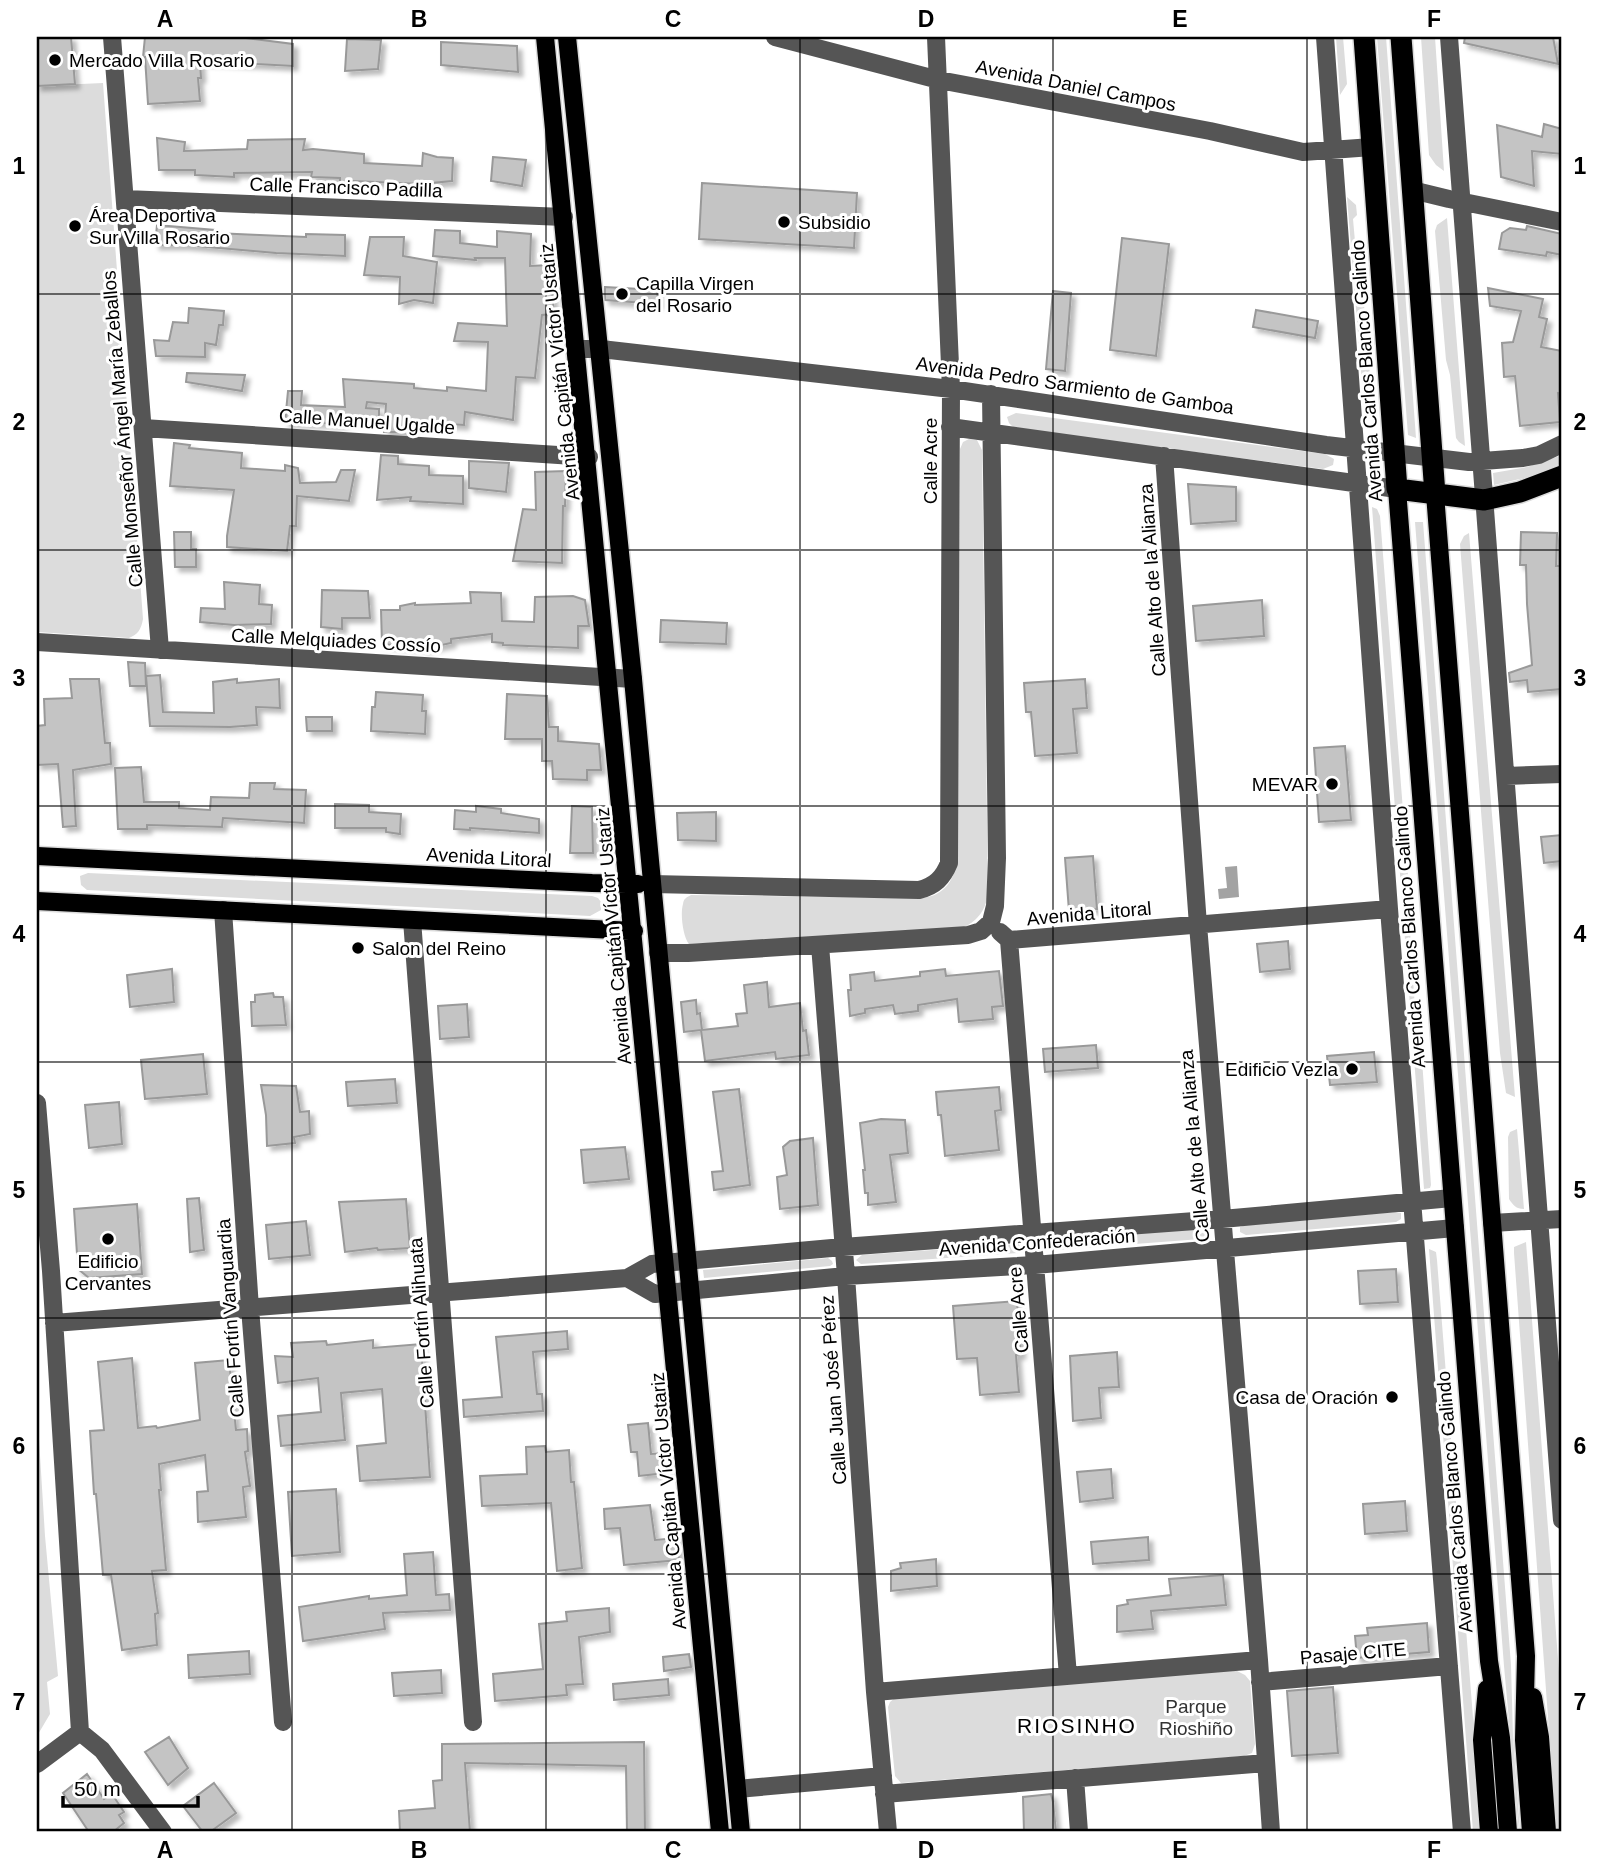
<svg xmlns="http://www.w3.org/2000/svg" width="1599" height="1869" font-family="Helvetica,sans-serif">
<defs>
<filter id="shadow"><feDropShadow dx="4.5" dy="4.5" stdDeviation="2" flood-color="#0004"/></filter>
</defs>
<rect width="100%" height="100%" fill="#fff"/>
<path fill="#dcdcdc" d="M1336,37H1343L1347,84L1340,95Z
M1377,37H1386L1416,438L1408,435Z
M1421,37H1435L1444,171L1436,165L1429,155Z
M103,83L143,619C141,630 138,634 129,638L37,632V86Z
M1347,197L1356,205L1357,215L1353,219L1358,275L1362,281L1373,411L1371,418L1365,420Z
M1447,218L1465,446L1459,442L1456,438L1450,375L1446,360L1435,231L1437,225Z
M1016,413L1325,454L1334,459L1333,465L1323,469L1014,428L1009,423L1007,417Z
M969,439L977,440L982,450L988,894C985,912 977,921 961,929L689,944C683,937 680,914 683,904C684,898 686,898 691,895L922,898C944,896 955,880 957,859L960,449L963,442Z
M1562,455V463L1532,476L1494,485L1493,473L1527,467Z
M1372,507L1377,509L1380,516L1412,926L1410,939L1417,1035L1421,1046L1431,1185L1430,1188L1424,1189Z
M1415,522H1423L1511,1665L1513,1736L1520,1832H1519L1504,1666Z
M1469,533L1515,1097L1506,1093L1500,1053L1460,544L1464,536Z
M88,873L592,896L598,898L601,902V910L590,916L87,890L81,885L80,876Z
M1517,1129L1524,1209C1516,1209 1513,1205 1509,1199L1508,1137L1510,1132Z
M1395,1212L1401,1213V1219L1396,1222L1246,1235L1240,1232V1227L1246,1225Z
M1201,1226L1207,1229L1208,1235L1201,1239L1055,1250L1048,1249V1244L1054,1240Z
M1526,1242L1562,1711V1832H1555L1549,1731L1514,1253V1247Z
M1018,1244L1022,1248L1019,1253L861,1264L856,1260L862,1255Z
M1429,1249L1436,1252L1437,1260L1482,1832H1473Z
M828,1258L832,1261L833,1264L830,1266L704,1278L703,1270Z
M37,1407L45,1536L58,1676L47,1682L50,1714L37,1736Z
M1235,1670L1245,1675L1250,1681L1255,1744L1252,1753L1244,1756L901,1783L895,1776L888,1707L890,1702L896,1697Z"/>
<path fill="#a3a3a3" d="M1237,866L1239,897L1219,899L1218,889L1227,888L1225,867Z"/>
<path fill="#c4c4c4" stroke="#999" stroke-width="2" filter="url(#shadow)" d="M37,37H71L75,84L37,86Z
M145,37L246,38L293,44V66L200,61L201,78H198L200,101L148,104L145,57H143Z
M1465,37H1553L1558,64L1464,43Z
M347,39L381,40L378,69L345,71Z
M441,42L517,46L518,72L441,65Z
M1544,124L1562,129V154L1532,151L1534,186L1501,177L1497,125L1542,137Z
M157,138L185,142L184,151L247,149L248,140L305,139L303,150L313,149L364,154V163L422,166L423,153L437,157L453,158L452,181L421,184L353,181L340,183V178L311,177L312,172L234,173V177L195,175V170H159Z
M493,157L526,160L522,186L491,181Z
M702,183L857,193L854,248L699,239Z
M157,225L215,230V233L306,237V234L345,235V256L276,253L184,245H155Z
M1527,226L1562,234V255L1547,252L1546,256L1499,249L1502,233L1510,228L1526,230Z
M435,230L460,231V243L497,247V231L531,234L530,266L549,265V290H552L554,314L542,315L535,378L516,377L513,420L465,412L464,425L411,422L410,432H384L386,404L367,402L366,408L379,409V420L343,421V424L285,422L288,391H302L301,405L345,407L343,379L414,384V388L447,391V387L486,391L488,342L454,341L458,323L507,326L505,258H475L476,260L433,256Z
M370,237H404L403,256L437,262L433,303L414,300L399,304L400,277L364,275Z
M1122,238L1169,244L1156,356L1110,350Z
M605,287L657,290L658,304L605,300Z
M1488,288L1543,299L1539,317L1547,319L1541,347L1562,351V394L1558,393L1560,422L1520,426L1515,376L1504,377L1502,343L1513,342L1521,311L1490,306Z
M1053,291L1071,293L1065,371L1046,369Z
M189,308L224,311L223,325H219L216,345L205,343V357L156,356L154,340L169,341L173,322L188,323Z
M1256,310L1318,321L1315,338L1253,327Z
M187,373L245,375L242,391L186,382Z
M174,443L190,445L189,448L242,453L241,468L285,471V465L298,468L300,483L336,482L341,470H355L349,501L297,496L296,526H290L287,551L227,547V536L234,490L170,486Z
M381,455L398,456V464L429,466V475L463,476V504L410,501L411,497L377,500Z
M469,461L509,463L506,492L469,488Z
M566,471L565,506H563L562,563L513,561L523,509L536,510L535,472Z
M1188,484L1236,487V521L1191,524Z
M174,532H191V549H196V567H175Z
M1521,532L1557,533L1556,566H1562V689L1528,692L1527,680L1510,682L1509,673L1532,665L1527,604L1526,565H1520Z
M224,582L260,585L259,604L272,605L271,624L234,625L200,622L201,608L225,609Z
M322,590L368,591L370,618H342V629L321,627Z
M470,592L501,593L502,621L534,622L535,597L573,596L585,600L589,626H578V648L503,645V643L492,642V634L451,639V643L423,649V646L411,647L382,644L381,610H400V606L415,603V605L471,603Z
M1262,600L1264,636L1196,641L1193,606Z
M661,620L727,623L726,644L660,642Z
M128,662L145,663L146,686H130Z
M160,675L163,712L214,713L213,682L237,679V683L279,679L280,708L256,707L257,725L230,727L150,726L146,676Z
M70,679H99L105,743H110L111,764L73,770L76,826L63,827L58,764L37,765V726L45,725L44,699L72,698Z
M1085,679L1087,708L1073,709L1077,753L1035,756L1031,712H1026L1024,683Z
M376,692L423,695L422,711H426L425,734L371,731L372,707H375Z
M507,694L547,696L549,727H558V741L599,744L601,770H587V780L553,779L552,761H542V739H505Z
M306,717H332V731H307Z
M1345,746L1351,820L1319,822L1314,748Z
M141,767L144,802H179V808L210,810L211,797L249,798L250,783H275L274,789L306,790L304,823L223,818L222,827L147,825V829H118L115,768Z
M335,804L369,805V812L401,814L400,834L386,832V828H335Z
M476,806L501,809V813L539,819V833L470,828V830L454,829L455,810L476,812Z
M572,806L592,807L593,853H570Z
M716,812V841L678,840L677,813Z
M1562,835V861L1544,863L1541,837Z
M1093,856L1097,909L1069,911L1065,858Z
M1288,941L1290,969L1260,972L1257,944Z
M172,969L174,1002L130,1007L127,975Z
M945,969L946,976L999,971L1003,1006L992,1007L993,1019L959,1022L957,999L918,1005V1011L895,1014L893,1005L865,1009V1013L850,1016L848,990H851L850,975L874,972L875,981L920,976V972Z
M767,982L769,1007L800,1003L803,1031L806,1030L809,1055L776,1059L775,1052L705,1061L701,1030L684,1032L681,1002L696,1000L697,1014L700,1013L702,1030L738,1026L736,1014L747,1013L744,985Z
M273,993L274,997H283L286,1025L252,1026L251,1002H255V995Z
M467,1004L469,1037L440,1039L438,1006Z
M1096,1045L1098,1068L1045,1072L1043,1049Z
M1374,1052L1377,1082L1330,1085L1327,1056Z
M203,1054L207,1094L145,1099L141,1060Z
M395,1079L397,1103L348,1106L346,1082Z
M261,1085L296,1086L300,1112L309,1111L310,1134L294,1137L295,1143L267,1146L266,1115Z
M999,1087L1001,1110L995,1111L999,1150L945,1156L941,1115H938L936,1092Z
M739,1089L750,1185L714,1190L712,1172L723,1171L713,1092Z
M119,1102L122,1144L89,1148L85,1105Z
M881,1119L905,1120L908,1153L890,1155L896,1202L868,1205V1193H865L863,1170H865L860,1123Z
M813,1138L818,1205L780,1209L777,1177L787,1175L783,1147L790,1141Z
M625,1147L629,1179L584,1183L581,1150Z
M199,1198L204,1250L190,1252L187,1199Z
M406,1199L410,1248L378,1250L377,1248L345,1252L339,1202Z
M137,1204L142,1274L89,1278L78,1269L74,1209Z
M306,1221L310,1255L269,1259L266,1225Z
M1396,1269L1398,1302L1360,1304L1358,1271Z
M1017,1301L1021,1354L1016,1355L1019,1392L980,1395L977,1358L957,1359L953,1306Z
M567,1331L568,1349L533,1352L537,1394H542L543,1411L464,1417L463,1400L502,1397L496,1337Z
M373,1340V1348L421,1344L430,1477L360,1481L357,1446L386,1443L382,1389L341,1393L345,1440L281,1446L278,1416L321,1412L318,1378L278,1383L275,1356L293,1357L291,1343L326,1341L327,1345Z
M1117,1352L1119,1387L1099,1388L1101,1418L1073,1421L1070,1356Z
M132,1358L138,1428L156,1426L157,1428L200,1420L195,1363L229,1360L236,1430L247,1429L248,1451L245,1452L250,1486L243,1487L246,1517L198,1522L197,1492L208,1491L205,1455L159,1464L161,1490H159L166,1570L152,1571L158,1613L155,1614L157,1645L122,1650L111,1575H103L96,1494H94L90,1431L104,1430L98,1362Z
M648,1423L651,1454L664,1453L666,1473L639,1476L637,1452H631L628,1425Z
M545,1446L546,1452L569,1450L571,1482H574L582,1568L557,1571L551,1503L482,1506L480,1476L527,1474L526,1447Z
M1111,1469L1113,1498L1080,1502L1077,1472Z
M336,1489L340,1552L292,1556L288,1492Z
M1405,1501L1407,1531L1365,1534L1363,1504Z
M650,1505L655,1540L677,1538L679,1560L624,1565L620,1528L605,1529L604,1509Z
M1148,1537L1149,1560L1093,1564L1091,1542Z
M433,1552L436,1595L449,1594L450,1610L383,1613L385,1629L303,1641L299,1607L369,1596V1599L407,1595L404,1554Z
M936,1559L937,1586L891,1591V1571L901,1568L900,1563Z
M1223,1575L1226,1605L1151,1611L1153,1629L1117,1632V1606L1128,1604L1127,1600L1171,1595L1169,1579Z
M609,1608L610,1632L579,1637L583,1684L566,1685L567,1695L495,1701L493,1674L543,1669L539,1624L567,1621L566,1612Z
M1427,1623L1429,1652L1357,1658L1355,1636L1368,1635L1367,1628Z
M249,1651L250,1674L189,1678L188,1655Z
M689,1654L691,1667L664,1671L663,1657Z
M441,1670L442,1693L394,1696L392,1673Z
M668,1679L669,1695L614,1700L613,1684Z
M1333,1687L1338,1753L1292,1756L1287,1691Z
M169,1737L188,1768L168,1785L145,1752Z
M644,1742L645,1832H627L626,1766L465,1763L470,1832H437L436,1830L400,1832L399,1811L435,1808L433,1781L442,1780V1744Z
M87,1774L104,1799L112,1794L124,1812L119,1815L124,1823L113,1832H89L63,1793Z
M214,1783L236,1813L210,1832H203L183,1806Z
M1051,1794L1053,1802L1056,1832H1024L1023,1797Z"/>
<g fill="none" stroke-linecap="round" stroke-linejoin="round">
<g stroke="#dbdbdb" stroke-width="21">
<path id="major" d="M545,37C609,635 663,1234 720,1832
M567,37L633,679L741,1832
M1397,489L1489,1661L1501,1738L1508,1832
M1435,494L1526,1656L1524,1740L1531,1832
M37,856L592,883L638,884
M37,901L634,931
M1487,1689L1482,1740L1489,1832
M1533,1697L1540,1737L1547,1832"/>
</g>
<g stroke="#dbdbdb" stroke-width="24">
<path id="highway" d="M1364,37L1397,489L1484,500L1520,492L1562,476
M1401,37L1435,494"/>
</g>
<path stroke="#555" stroke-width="18" d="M112,37L160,650
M775,37L939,80L1210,131L1303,152L1372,147
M1325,37L1389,909L1462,1832
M1449,37L1562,1520
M1412,190L1449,199L1562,222
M125,199L564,217
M579,349H601L951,389L1326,445L1469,462L1523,458L1539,455L1562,444
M991,394L997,858L995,906L991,922
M950,427L1397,489
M143,428L589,457
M1164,456L1198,925L1259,1660L1271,1832
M37,642L633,679
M1506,776L1562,774
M652,884L919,890C935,886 943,878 949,863L951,389L936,37
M223,910L250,1308L283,1722
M412,920L473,1722
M1000,932L1009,940L1389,909
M1009,940L1068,1676
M820,945L846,1276L875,1692L888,1832
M658,953H688L968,935L981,931L991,922
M37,1103L51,1271L80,1732L37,1764
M1492,1223L1562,1219
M627,1278L655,1294L846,1276L1035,1265L1455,1228
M54,1323L627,1278L652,1264L843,1247L1222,1219L1452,1198
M1260,1682L1449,1666
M875,1692L1259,1660
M80,1732L102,1750L163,1832
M1075,1778L1079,1832
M737,1789L883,1776
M884,1794L1266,1763"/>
<use href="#major" stroke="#000" stroke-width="18"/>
<use href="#highway" stroke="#000" stroke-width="21"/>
</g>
<path fill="none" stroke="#000" stroke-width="2" stroke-opacity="0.55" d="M292,37V1832M546,37V1832M800,37V1832M1053,37V1832M1307,37V1832M37,294H1562M37,550H1562M37,806H1562M37,1062H1562M37,1318H1562M37,1574H1562"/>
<g fill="#000" stroke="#fff" stroke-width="2.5">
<circle cx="55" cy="60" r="7"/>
<circle cx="784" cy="222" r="7"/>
<circle cx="75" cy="226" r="7"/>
<circle cx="622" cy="294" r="7"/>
<circle cx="1332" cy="784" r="7"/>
<circle cx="358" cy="948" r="7"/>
<circle cx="1352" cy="1069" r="7"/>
<circle cx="108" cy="1239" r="7"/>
<circle cx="1392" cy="1397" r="7"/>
</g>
<g text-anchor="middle" stroke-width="6" stroke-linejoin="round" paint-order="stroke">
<g font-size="19" fill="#000" stroke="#fff" text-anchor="start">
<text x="69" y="67">Mercado Villa Rosario</text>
<text x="89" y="222">Área Deportiva<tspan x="89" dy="22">Sur Villa Rosario</tspan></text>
<text x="798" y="229">Subsidio</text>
<text x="636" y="290">Capilla Virgen<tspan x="636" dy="22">del Rosario</tspan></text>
<text x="1318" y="791" text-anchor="end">MEVAR</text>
<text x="372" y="955">Salon del Reino</text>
<text x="1338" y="1076" text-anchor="end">Edificio Vezla</text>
<text x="108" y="1268" text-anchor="middle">Edificio<tspan x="108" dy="22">Cervantes</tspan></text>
<text x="1378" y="1404" text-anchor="end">Casa de Oración</text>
</g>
<g font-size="19" fill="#000" stroke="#fff">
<text transform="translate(1076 85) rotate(11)" y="7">Avenida Daniel Campos</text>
<text transform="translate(346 187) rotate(2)" y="7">Calle Francisco Padilla</text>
<text transform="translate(1366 371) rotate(-94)" y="7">Avenida Carlos Blanco Galindo</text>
<text transform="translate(559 372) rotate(-96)" y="7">Avenida Capitán Víctor Ustariz</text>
<text transform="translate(1075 385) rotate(8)" y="7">Avenida Pedro Sarmiento de Gamboa</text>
<text transform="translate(367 421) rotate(4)" y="7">Calle Manuel Ugalde</text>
<text transform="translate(122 429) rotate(-95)" y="7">Calle Monseñor Ángel María Zeballos</text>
<text transform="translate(930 461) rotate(-90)" y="7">Calle Acre</text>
<text transform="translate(1152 580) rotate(-94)" y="7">Calle Alto de la Alianza</text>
<text transform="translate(336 640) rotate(3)" y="7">Calle Melquiades Cossío</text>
<text transform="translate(489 857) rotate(3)" y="7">Avenida Litoral</text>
<text transform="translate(1089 913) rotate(-5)" y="7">Avenida Litoral</text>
<text transform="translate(613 936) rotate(-95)" y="7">Avenida Capitán Víctor Ustariz</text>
<text transform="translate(1409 937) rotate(-94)" y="7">Avenida Carlos Blanco Galindo</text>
<text transform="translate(1194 1146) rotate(-95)" y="7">Calle Alto de la Alianza</text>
<text transform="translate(1037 1242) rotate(-4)" y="7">Avenida Confederación</text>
<text transform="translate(1018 1310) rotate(-95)" y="7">Calle Acre</text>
<text transform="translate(230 1318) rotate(-94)" y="7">Calle Fortín Vanguardia</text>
<text transform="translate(421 1323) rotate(-94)" y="7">Calle Fortín Alihuata</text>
<text transform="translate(833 1390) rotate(-94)" y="7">Calle Juan José Pérez</text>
<text transform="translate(668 1501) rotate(-95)" y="7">Avenida Capitán Víctor Ustariz</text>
<text transform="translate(1454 1502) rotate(-95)" y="7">Avenida Carlos Blanco Galindo</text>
<text transform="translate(1353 1653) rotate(-5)" y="7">Pasaje CITE</text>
</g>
<g font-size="19" fill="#333" stroke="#fff">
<text x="1196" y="1713">Parque<tspan x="1196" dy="22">Rioshiño</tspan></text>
</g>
<g font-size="21" letter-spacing="2" fill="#000" stroke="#fff">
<text x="1077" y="1733">RIOSINHO</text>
</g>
</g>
<rect width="1599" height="1869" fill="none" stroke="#ffffff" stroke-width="77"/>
<path d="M63 1796v10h135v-10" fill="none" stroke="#000000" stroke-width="3.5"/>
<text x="74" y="1796" font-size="21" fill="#000000" stroke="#ffffff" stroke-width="5" paint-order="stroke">50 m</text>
<rect x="38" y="38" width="1522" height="1792" fill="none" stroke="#000" stroke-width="2.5"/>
<g font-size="23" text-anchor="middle" font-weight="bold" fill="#000">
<text x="165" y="27">A</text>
<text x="419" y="27">B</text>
<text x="673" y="27">C</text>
<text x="926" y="27">D</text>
<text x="1180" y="27">E</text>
<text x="1434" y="27">F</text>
<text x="19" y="174">1</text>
<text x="1580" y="174">1</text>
<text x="19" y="430">2</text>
<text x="1580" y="430">2</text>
<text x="19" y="686">3</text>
<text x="1580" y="686">3</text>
<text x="19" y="942">4</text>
<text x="1580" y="942">4</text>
<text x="19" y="1198">5</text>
<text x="1580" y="1198">5</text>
<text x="19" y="1454">6</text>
<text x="1580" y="1454">6</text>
<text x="19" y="1710">7</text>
<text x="1580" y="1710">7</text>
<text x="165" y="1858">A</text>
<text x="419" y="1858">B</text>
<text x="673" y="1858">C</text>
<text x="926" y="1858">D</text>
<text x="1180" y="1858">E</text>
<text x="1434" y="1858">F</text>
</g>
</svg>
